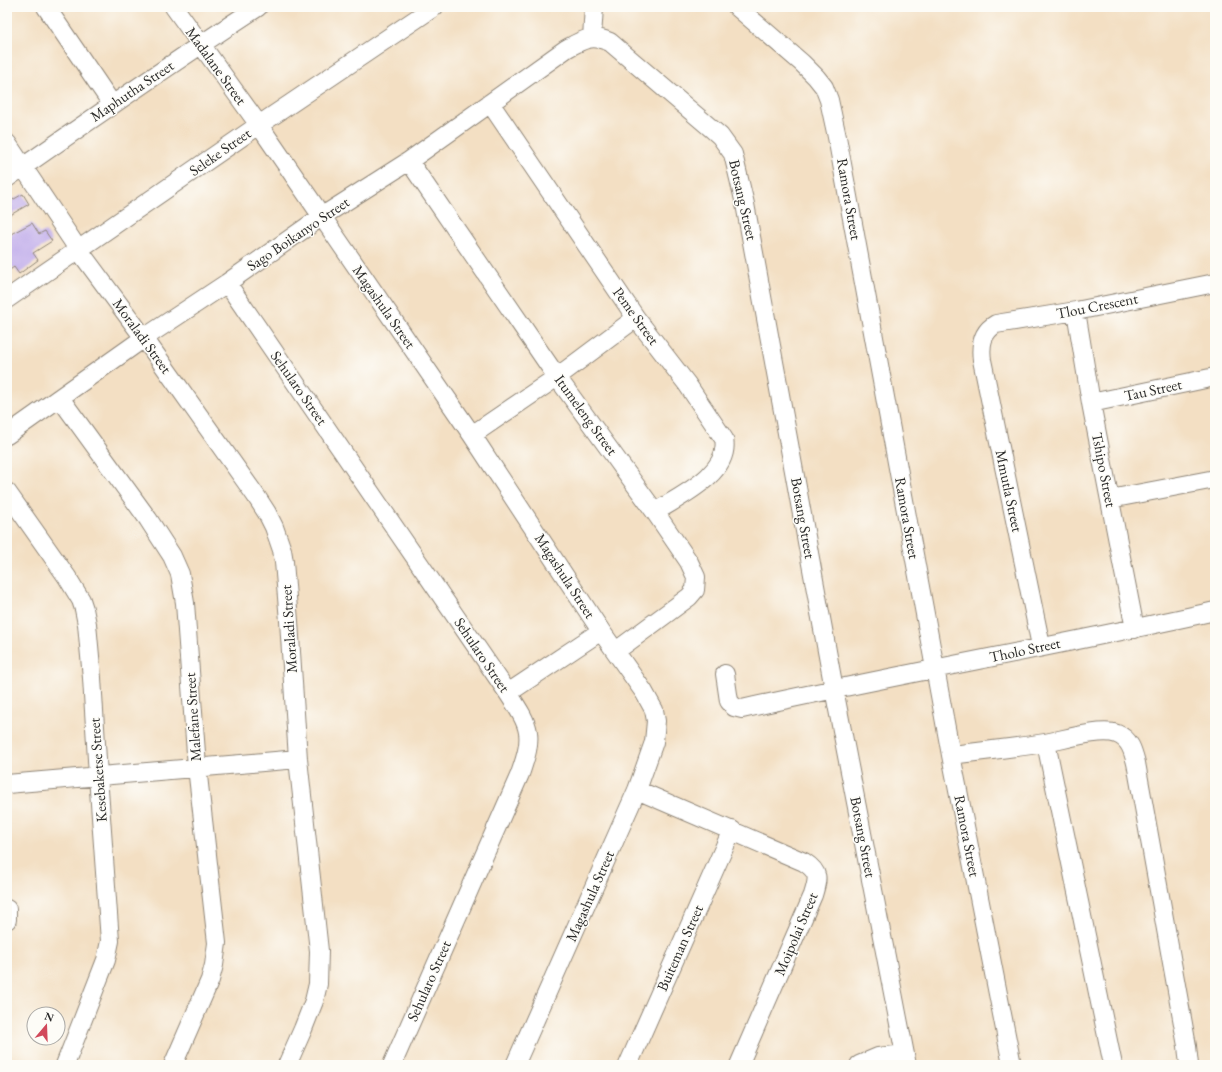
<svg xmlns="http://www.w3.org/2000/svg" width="1222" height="1072" font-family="'EB Garamond',serif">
<rect width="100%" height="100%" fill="#fdfcf7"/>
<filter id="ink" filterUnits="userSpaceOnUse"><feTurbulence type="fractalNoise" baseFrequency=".025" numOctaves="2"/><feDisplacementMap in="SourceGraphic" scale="8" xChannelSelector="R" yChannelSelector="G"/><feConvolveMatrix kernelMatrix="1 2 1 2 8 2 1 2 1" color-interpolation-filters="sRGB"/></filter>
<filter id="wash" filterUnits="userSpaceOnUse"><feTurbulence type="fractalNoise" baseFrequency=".012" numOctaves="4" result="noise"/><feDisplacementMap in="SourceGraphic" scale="16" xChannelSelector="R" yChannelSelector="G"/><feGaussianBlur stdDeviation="0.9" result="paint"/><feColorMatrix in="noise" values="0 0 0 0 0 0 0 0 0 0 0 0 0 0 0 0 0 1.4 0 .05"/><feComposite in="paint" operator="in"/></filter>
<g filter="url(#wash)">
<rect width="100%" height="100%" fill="#f3dfc3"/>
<g id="blocks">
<path fill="#bda8ea" d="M23,194L29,204L7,217V203Z
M32,223L39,234L45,231L52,241L33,253L38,260L19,274L14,267L7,272V236Z"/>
</g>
</g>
<g filter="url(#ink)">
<use href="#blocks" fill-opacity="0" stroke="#8f8577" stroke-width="1"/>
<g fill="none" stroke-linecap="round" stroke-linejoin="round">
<g stroke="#8f8577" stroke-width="20">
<path id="minor" d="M46,7L112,104
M174,7L259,125L472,435L601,631L644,692L654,710L656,721L654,742L637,790L515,1065
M737,7L802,63L816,77L824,87L829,100L837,137L951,755L1012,1065
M592,37L594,7
M490,103L636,318L687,384L724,439C731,473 680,496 655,512
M7,143L78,249L144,338L256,496L267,513L274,527L282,550L284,562L289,621L298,759L319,951L318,984L314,1001L303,1029L287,1065
M409,161L557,377L655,512L689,562L696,577L695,590L689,597L616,651
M7,178C90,120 173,62 258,7
M227,283L508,693C531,728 534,734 520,774L392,1065
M7,299L259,125L434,7
M1076,311L1091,403L1135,629
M60,398L148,519L172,556L180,574L185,603L197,767L217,943L214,965L210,980L173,1065
M1091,403L1215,377
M7,435L144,338L227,283L321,217L409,161L566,49C582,40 591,34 610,42L712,129L720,136L733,154L745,204L834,689L907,1065
M472,435L557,377L636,318
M7,492L67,577L81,600L84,609L87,624L92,678L98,776L110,941L106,960L65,1065
M1110,499L1215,479
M1041,646L982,360C980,345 982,332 996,324L1076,311L1215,283
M725,674L729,701L734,707L742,709C899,674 1058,646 1215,611
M508,693L601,631
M1046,743L1113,1065
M951,755C982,751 1014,748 1045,743C1063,740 1100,728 1117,734C1130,739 1133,751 1136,763L1187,1046L1189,1065
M7,784L298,759
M637,790L804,862C820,872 818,879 813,895L739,1065
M7,909V920
M628,1065L732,830
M859,1065L878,1057L905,1054"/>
</g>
<use href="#minor" stroke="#fff" stroke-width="18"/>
</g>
</g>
<g text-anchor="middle" stroke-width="3" stroke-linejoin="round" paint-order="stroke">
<g font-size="15" fill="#2b2b2b" stroke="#fdfcf7">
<text transform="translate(216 66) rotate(54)" y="5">Madalane Street</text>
<text transform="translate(132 91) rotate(-34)" y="5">Maphutha Street</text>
<text transform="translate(220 152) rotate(-35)" y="5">Seleke Street</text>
<text transform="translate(849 199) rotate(80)" y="5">Ramora Street</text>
<text transform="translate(743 200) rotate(77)" y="5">Botsang Street</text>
<text transform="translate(298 234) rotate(-34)" y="5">Sago Boikanyo Street</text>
<text transform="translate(1097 306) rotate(-11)" y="5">Tlou Crescent</text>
<text transform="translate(384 307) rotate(55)" y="5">Magashula Street</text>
<text transform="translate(636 316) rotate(54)" y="5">Peme Street</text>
<text transform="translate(142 336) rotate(54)" y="5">Moraladi Street</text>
<text transform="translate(299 388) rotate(55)" y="5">Sehularo Street</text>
<text transform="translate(1153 390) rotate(-12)" y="5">Tau Street</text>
<text transform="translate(586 415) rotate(54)" y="5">Itumeleng Street</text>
<text transform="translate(1104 470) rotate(79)" y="5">Tshipo Street</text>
<text transform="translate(1009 491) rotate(78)" y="5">Mmutla Street</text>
<text transform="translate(803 518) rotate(80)" y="5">Botsang Street</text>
<text transform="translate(907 518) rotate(80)" y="5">Ramora Street</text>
<text transform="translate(565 576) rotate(57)" y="5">Magashula Street</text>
<text transform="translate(289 629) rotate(-94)" y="5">Moraladi Street</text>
<text transform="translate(1025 650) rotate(-12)" y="5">Tholo Street</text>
<text transform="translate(482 655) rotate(56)" y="5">Sehularo Street</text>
<text transform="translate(193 717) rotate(-94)" y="5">Malefane Street</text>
<text transform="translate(98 770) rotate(-94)" y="5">Kesebaketse Street</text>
<text transform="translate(967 836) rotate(79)" y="5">Ramora Street</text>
<text transform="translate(863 837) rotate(79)" y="5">Botsang Street</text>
<text transform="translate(590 896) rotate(-66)" y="5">Magashula Street</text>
<text transform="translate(796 934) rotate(-67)" y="5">Moipolai Street</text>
<text transform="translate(680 948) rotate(-66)" y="5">Buiteman Street</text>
<text transform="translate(429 981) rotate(-66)" y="5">Sehularo Street</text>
</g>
</g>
<rect width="1222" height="1072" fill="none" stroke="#fdfcf7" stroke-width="24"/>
<g transform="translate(46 1026) rotate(19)"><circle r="19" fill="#fdfcf7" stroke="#a9a8a5"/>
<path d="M0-3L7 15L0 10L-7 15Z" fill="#d1495b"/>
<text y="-6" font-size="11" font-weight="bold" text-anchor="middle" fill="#2b2b2b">N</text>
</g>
</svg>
